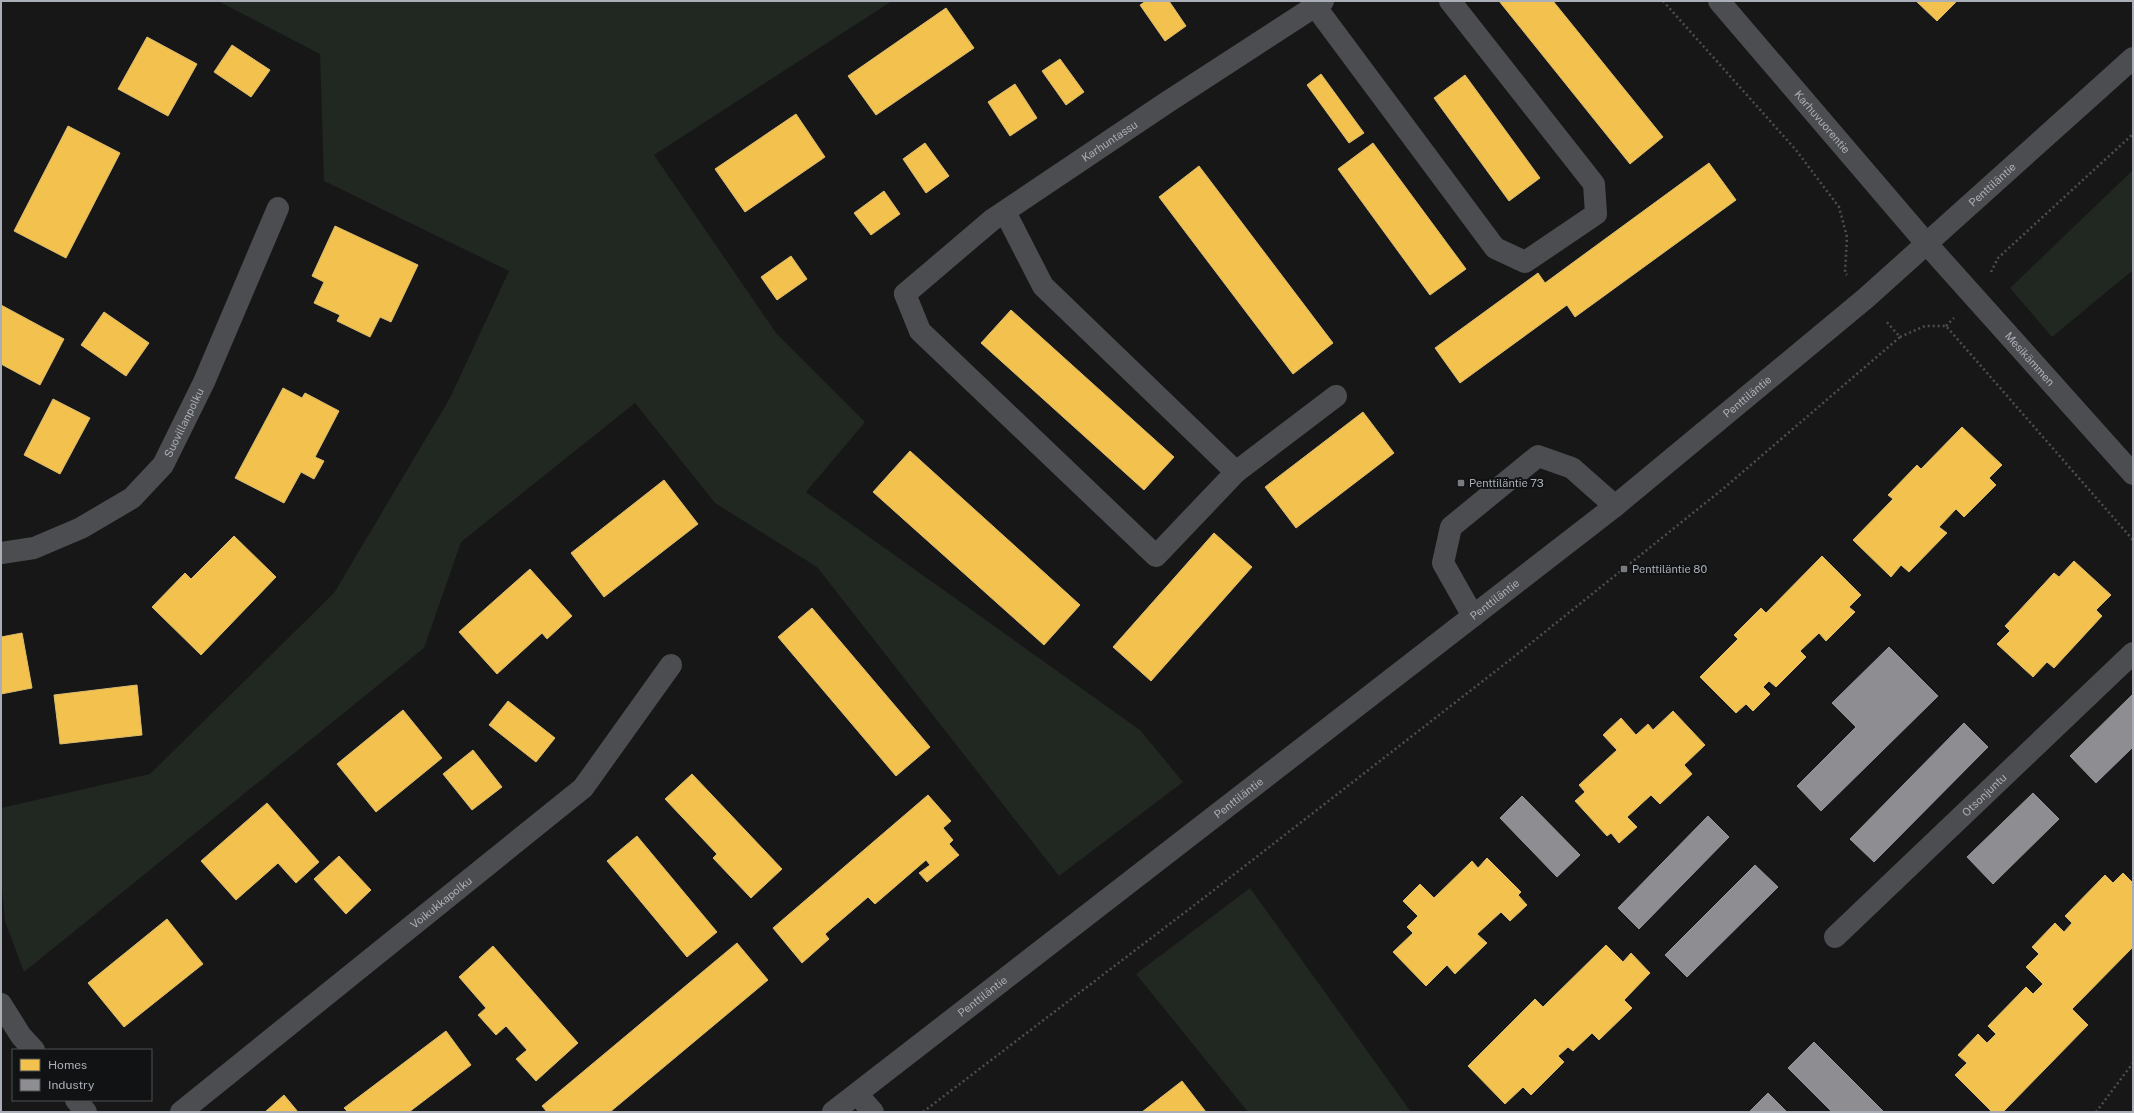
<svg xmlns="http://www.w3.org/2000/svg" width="2134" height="1113" font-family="'Public Sans',sans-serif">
<rect width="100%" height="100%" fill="#171717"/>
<path fill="#212721" d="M218,1H892L654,155L776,333L865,422L806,492L1140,730L1183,782L1059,876L817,567L715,503L635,403L461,542L424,648L24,972L5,921L1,877V808L150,774L334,593L450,398L509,271L324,181L320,54Z
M2133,170V270L2052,337L2010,288Z
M1250,888L1411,1112H1248L1136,974Z"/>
<path fill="#f2c14e" stroke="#dcbc6e" d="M1146,1H1169L1186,26L1165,41L1140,5Z
M1499,1H1553L1663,137L1630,164Z
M1916,1H1957L1937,21Z
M946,8L974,48L876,115L848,76Z
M147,37L197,64L168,116L118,89Z
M232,45L270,70L251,97L214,72Z
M1060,59L1084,92L1066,105L1042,71Z
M1321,74L1364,133L1349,143L1307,85Z
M1465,75L1540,178L1509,201L1434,98Z
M1015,84L1037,118L1010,136L988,102Z
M796,114L825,157L745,212L715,169Z
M68,126L120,153L66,258L14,231Z
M925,143L949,176L926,193L903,159Z
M1373,143L1466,269L1430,295L1338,169Z
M1709,163L1736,200L1575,317L1567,305L1460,383L1435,348L1538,273L1545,283Z
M1199,166L1333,343L1293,374L1159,197Z
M884,191L900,214L871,235L854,213Z
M335,226L418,265L391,322L380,317L370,337L337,321L340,315L314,303L324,282L312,276Z
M791,256L807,279L777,300L761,277Z
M1,305L64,339L40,385L1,364Z
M1011,310L1174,457L1144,490L981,343Z
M104,312L149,343L126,376L81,345Z
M283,388L302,398L305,393L339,411L315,457L324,461L314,479L301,472L284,503L235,478Z
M53,399L90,418L60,474L24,455Z
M1363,412L1394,453L1296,528L1265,487Z
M1962,427L2002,465L1989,478L1996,485L1964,517L1956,509L1939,527L1947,533L1909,572L1901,565L1891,577L1853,540L1893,499L1888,495L1917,465L1921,469Z
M910,451L1080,605L1044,645L873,492Z
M664,480L698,524L604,597L571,553Z
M1214,533L1252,567L1151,681L1113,647Z
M234,536L276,577L201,655L152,607L185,573L191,579Z
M1822,556L1861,595L1849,607L1855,612L1826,641L1819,633L1800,651L1806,657L1776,687L1769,681L1763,687L1770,694L1753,711L1746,704L1736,713L1700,677L1738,639L1734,635L1761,608L1766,613Z
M2074,561L2111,595L2096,610L2102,616L2054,668L2047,662L2033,677L1997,644L2010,631L2005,626L2054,573L2059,577Z
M530,569L572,616L547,639L542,633L497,674L459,632Z
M812,608L930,747L896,776L778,637Z
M22,633L32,688L1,694V637Z
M137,685L142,735L60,744L54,695Z
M508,701L555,738L536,762L489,725Z
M403,710L442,758L376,812L337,764Z
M1673,711L1705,745L1684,765L1692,774L1660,804L1651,795L1627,817L1637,827L1619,843L1611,833L1607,836L1575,801L1585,792L1579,785L1617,750L1603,735L1621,718L1636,735L1648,724L1653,730Z
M473,750L502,787L472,810L443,774Z
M692,774L782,869L751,898L713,858L717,854L665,799Z
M928,795L951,821L943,828L953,840L949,844L959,855L927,882L919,873L930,865L926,860L875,904L868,897L825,934L829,939L802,963L773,928Z
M267,803L319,862L296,883L278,863L236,900L201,861Z
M637,836L717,932L687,957L607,861Z
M339,856L371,890L346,914L314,879Z
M1487,858L1521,892L1518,895L1527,905L1510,921L1501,912L1477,934L1487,943L1455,974L1447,965L1426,986L1393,952L1413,933L1407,927L1418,916L1403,901L1420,884L1434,898L1472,861L1478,868Z
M2123,873L2133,883V947L2072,1009L2088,1025L2003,1112H1992L1955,1075L1967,1063L1958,1055L1978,1034L1987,1043L1996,1034L1988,1026L2026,987L2033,994L2043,984L2026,967L2039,954L2032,947L2055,923L2064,932L2072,923L2065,916L2105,875L2113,883Z
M167,919L203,964L124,1027L88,983Z
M737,943L768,980L610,1112H547L542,1106Z
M1606,945L1623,962L1631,953L1650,973L1624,1000L1632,1008L1599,1040L1592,1033L1573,1051L1568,1047L1558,1056L1564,1062L1531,1095L1523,1087L1505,1104L1468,1066L1535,999L1543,1007Z
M493,946L578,1043L536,1081L516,1059L527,1050L506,1026L496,1035L478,1015L486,1008L459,977Z
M446,1031L471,1065L409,1112H348L344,1108Z
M1182,1081L1206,1112H1142Z
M284,1095L298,1112H265Z"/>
<path fill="#8d8d92" stroke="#96979d" d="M1889,647L1938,696L1821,811L1797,786L1856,727L1832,703Z
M2133,694V747L2096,783L2070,756Z
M1964,723L1988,747L1874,862L1850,839Z
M2033,793L2059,819L1993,884L1967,857Z
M1522,796L1580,855L1557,877L1500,818Z
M1708,816L1729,837L1639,929L1618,908Z
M1755,865L1778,887L1687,977L1665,955Z
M1814,1042L1884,1112H1832L1788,1068Z
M1768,1093L1787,1112H1749Z"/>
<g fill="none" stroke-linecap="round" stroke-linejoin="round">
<path stroke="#4d4f51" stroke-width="2.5" stroke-dasharray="2 3" stroke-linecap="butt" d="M1663,1L1796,150L1839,207L1847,237L1845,273L1847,275
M1991,272L1998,258L2133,134
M1946,326L1954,318
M1900,337L1925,326H1946L2133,540
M923,1112L1205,897L1515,656L1724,488L1900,337L1885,320
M2096,1112L2133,1063"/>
<g stroke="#4c4d50" stroke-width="22">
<path id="s1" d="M1719,1L1926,243L2133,474"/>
<path d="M1315,6L1495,248L1525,262L1596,214L1594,184L1450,1"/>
<path id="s2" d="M1005,212L1043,286L1236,472L1156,556L920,331L905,294L992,220L1166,103L1323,1"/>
<path d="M1236,472L1336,396"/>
<path id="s3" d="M1,553L34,548L81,528L132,498L163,465L204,382L278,208"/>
<path d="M1473,616L1443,563L1451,527L1538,456L1572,468L1615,506"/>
<path id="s4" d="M1835,937L2133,653"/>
<path d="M1,1004L21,1036L34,1050"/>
<path d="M857,1094L873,1112"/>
<path d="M76,1100L86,1112"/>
<path id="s5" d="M181,1112L583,788L671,665"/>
<path id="s6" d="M833,1112L1615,506L1866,298L2133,58"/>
</g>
</g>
<g fill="#777a7f" stroke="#111213" stroke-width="1.5">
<rect x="1457" y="479" width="8" height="8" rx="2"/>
<rect x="1620" y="565" width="8" height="8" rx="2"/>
</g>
<g text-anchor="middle" stroke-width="4" stroke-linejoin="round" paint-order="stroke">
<g font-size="11" fill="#aaafb7" stroke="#111213">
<text dy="4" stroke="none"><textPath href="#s1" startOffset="159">Karhuvuorentie</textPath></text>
<text dy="4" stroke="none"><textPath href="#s2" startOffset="1089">Karhuntassu</textPath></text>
<text dy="4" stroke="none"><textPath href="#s6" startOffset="1485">Penttiläntie</textPath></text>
<text dy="4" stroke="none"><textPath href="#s1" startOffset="474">Mesikämmen</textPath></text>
<text dy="4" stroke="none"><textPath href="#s6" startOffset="1161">Penttiläntie</textPath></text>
<text dy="4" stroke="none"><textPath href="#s3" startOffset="236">Suovillanpolku</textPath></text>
<text dy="4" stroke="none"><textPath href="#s6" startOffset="837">Penttiläntie</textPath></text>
<text dy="4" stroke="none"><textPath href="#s4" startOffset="206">Otsonjuntu</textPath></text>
<text dy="4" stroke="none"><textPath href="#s6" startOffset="513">Penttiläntie</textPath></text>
<text dy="4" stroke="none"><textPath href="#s5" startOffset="334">Voikukkapolku</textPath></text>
<text dy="4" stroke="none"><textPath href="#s6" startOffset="189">Penttiläntie</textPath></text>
</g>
<g font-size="11" fill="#aaafb7" stroke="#111213" text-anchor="start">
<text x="1469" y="487">Penttiläntie 73</text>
<text x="1632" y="573">Penttiläntie 80</text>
</g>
</g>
<rect width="2134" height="1113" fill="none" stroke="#aaafb7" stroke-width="4"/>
<rect x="12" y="1049" width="140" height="52" fill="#111213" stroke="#4e5155"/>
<rect x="20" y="1059" width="20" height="12" fill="#f2c14e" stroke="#4e5155"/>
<text x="48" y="1069" font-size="12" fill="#aaafb7">Homes</text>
<rect x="20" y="1079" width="20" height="12" fill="#8d8d92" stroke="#4e5155"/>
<text x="48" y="1089" font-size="12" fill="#aaafb7">Industry</text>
</svg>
